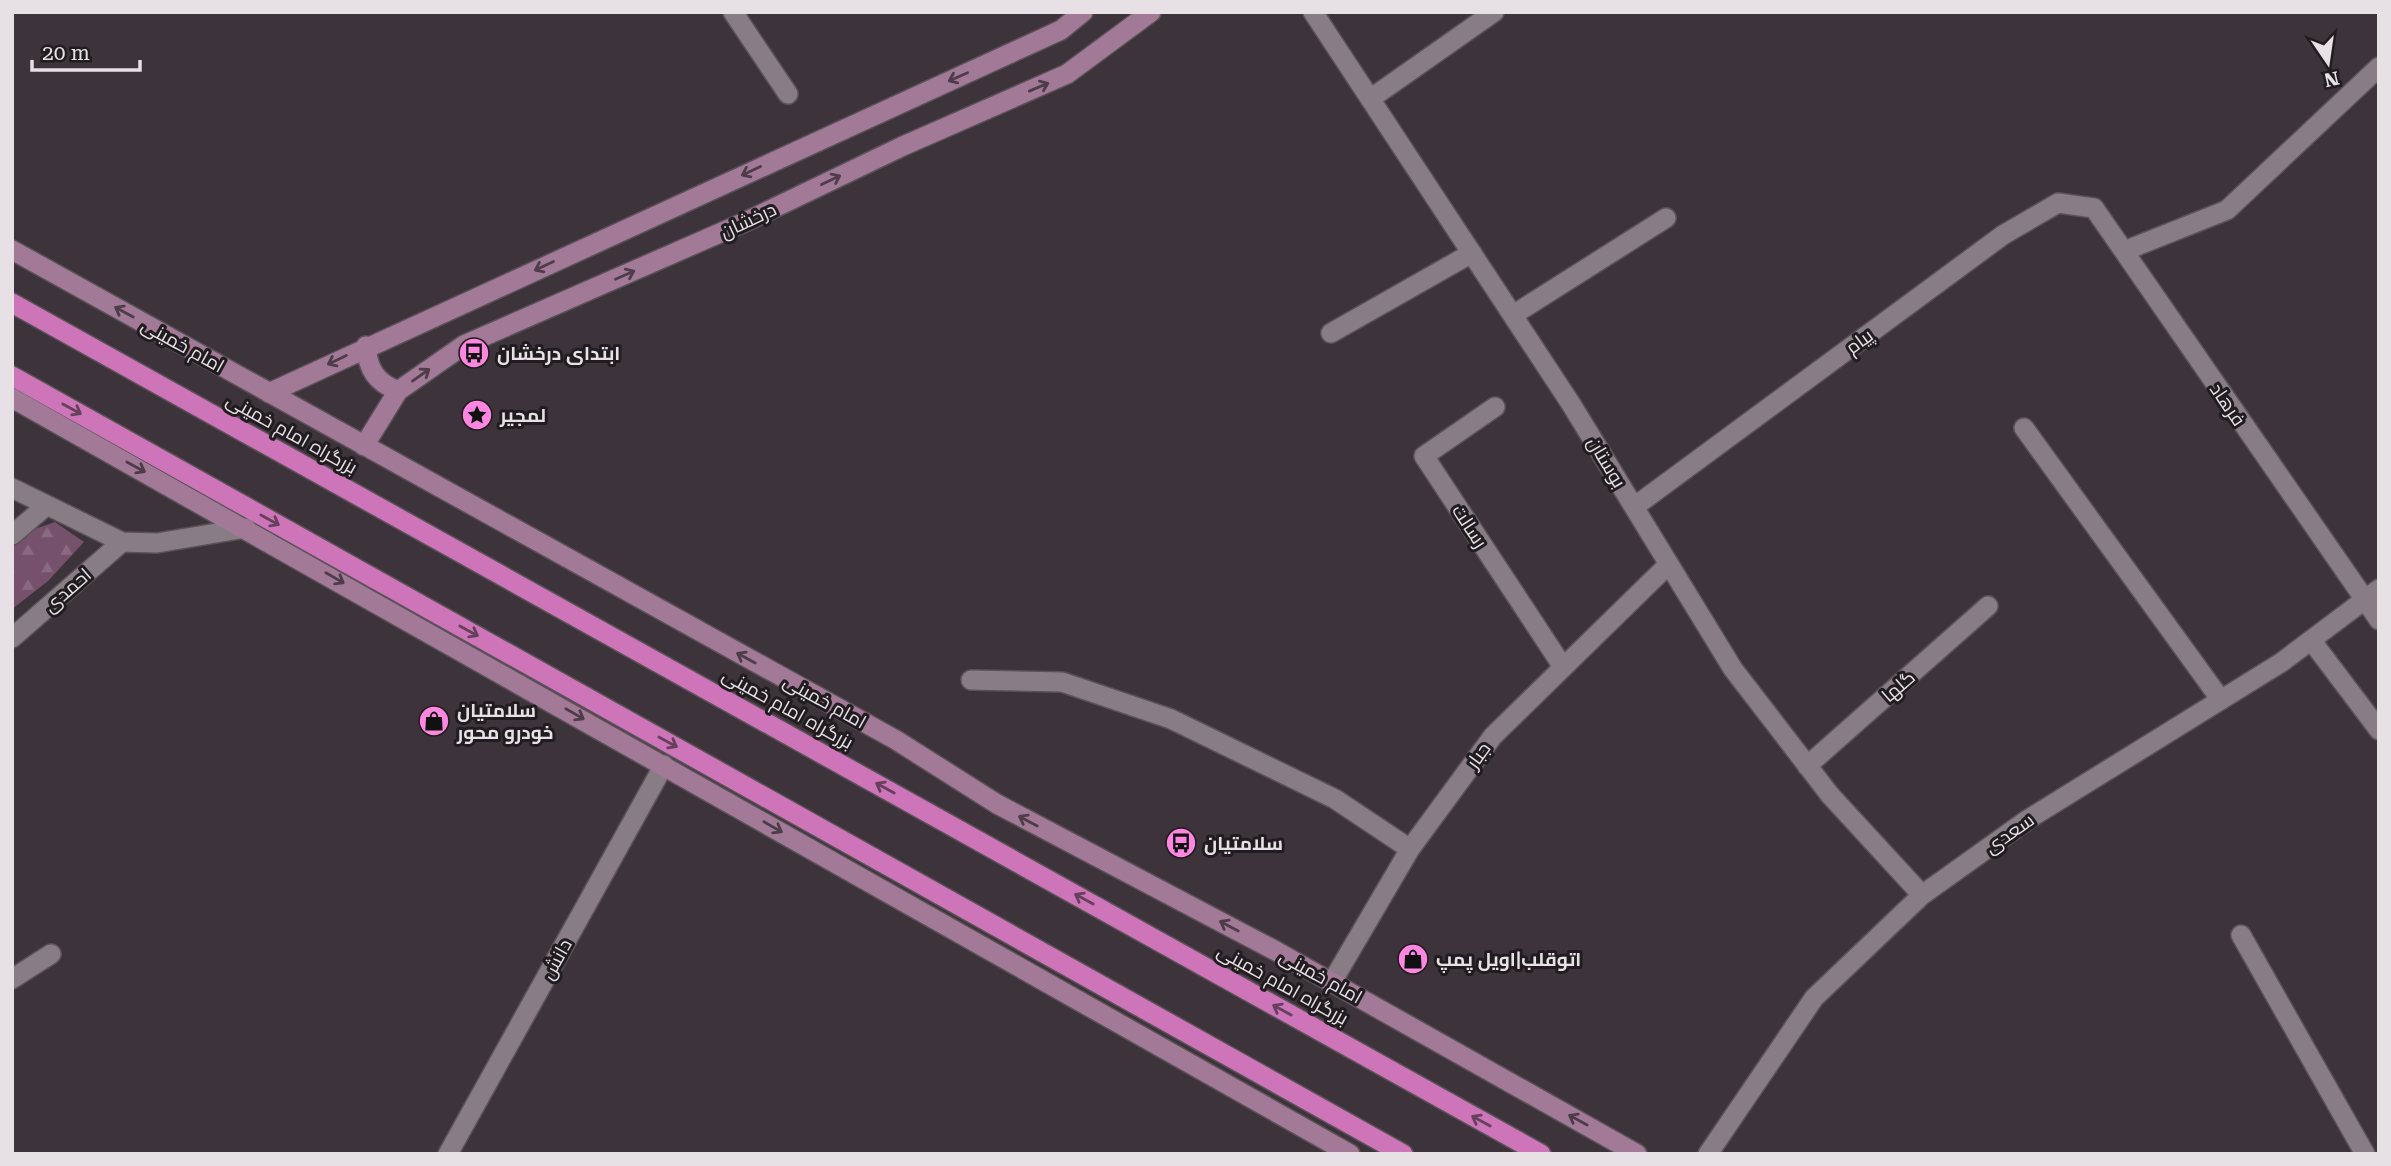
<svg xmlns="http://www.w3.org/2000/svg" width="2391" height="1166" font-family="'Roboto Serif',Cairo,serif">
<defs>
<pattern id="forest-firs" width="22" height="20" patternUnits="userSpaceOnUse" patternTransform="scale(1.75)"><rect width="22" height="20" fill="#76516c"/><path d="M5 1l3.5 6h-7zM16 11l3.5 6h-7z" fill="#8a6a81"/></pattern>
</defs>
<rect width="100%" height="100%" fill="#3d333a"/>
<path fill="url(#forest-firs)" d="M55,522L84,542L48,581L12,609V543L29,531Z"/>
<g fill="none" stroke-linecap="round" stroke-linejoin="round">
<g stroke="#5b5158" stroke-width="22">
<path id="minor" d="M733,12L788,94
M1313,12L1571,404L1733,669L1830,795L1922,895
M1370,99L1494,12
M2124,251L2227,210L2379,67
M1513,315L1666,218
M1331,333L1472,253
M1495,407L1424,456L1563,667
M2024,428L2221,700
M1634,507L2003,235L2058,203L2094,208L2379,620
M2311,640L2379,730
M971,680L1062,682L1171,719L1335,799L1410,849
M1807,766L1988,606
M2241,935L2365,1154
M12,979L51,954
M1332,982L1410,849L1493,736L1669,564
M448,1154L664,765
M1708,1154L1814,998L1922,895L2027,820L2282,662L2379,589"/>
</g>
<g stroke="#5b5158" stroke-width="22">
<path id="tertiary" d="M12,488L122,542L157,543L246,528
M12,535L46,506
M12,638L122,542"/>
</g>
<g stroke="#5b5158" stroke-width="22">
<path id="secondary" d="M12,250L896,740L997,804L1276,951L1637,1154
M366,346C368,370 376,382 398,391
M269,393L1061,30L1083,12
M12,398L1350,1154
M364,446L398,391L464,345L745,222L903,146L1067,74L1151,12"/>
</g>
<g stroke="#5b5158" stroke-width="22">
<path id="trunk" d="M12,303L1541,1154
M12,376L1403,1154"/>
</g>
<use href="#minor" stroke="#887d85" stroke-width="19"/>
<use href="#tertiary" stroke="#887d85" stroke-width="19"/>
<use href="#secondary" stroke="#a27a98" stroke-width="19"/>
<use href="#trunk" stroke="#cd75b8" stroke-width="19"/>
</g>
<defs><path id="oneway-shaft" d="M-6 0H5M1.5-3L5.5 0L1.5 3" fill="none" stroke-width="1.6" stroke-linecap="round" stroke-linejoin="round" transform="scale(1.75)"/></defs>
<g stroke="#4e3d49">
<use href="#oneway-shaft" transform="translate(958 77) rotate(156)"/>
<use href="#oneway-shaft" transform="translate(1039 87) rotate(-23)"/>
<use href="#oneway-shaft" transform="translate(751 171) rotate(155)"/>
<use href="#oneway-shaft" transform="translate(831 180) rotate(-26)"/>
<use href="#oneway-shaft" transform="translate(544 266) rotate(155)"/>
<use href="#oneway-shaft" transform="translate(625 275) rotate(-24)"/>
<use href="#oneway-shaft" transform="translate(124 312) rotate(-151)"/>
<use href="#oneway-shaft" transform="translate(337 360) rotate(154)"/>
<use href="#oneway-shaft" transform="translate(421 375) rotate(-35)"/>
<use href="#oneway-shaft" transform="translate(136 467) rotate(29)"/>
<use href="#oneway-shaft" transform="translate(335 578) rotate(30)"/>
<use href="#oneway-shaft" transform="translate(746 658) rotate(-151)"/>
<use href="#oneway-shaft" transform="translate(575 714) rotate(30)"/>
<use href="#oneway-shaft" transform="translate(1028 821) rotate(-152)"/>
<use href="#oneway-shaft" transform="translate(773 827) rotate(30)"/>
<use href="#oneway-shaft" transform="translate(1229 926) rotate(-152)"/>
<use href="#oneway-shaft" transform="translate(1578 1120) rotate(-151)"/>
</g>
<g stroke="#66405c">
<use href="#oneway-shaft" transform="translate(72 409) rotate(29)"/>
<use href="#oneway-shaft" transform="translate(270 520) rotate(29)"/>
<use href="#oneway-shaft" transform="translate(469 631) rotate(29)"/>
<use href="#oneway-shaft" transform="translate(668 742) rotate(29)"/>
<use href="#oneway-shaft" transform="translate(885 788) rotate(-151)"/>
<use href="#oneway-shaft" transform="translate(1084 899) rotate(-151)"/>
<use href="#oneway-shaft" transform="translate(1282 1010) rotate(-151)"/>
<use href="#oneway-shaft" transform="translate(1481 1121) rotate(-151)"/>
</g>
<defs>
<g id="bus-disc" transform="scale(1.575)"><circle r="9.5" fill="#fd86e1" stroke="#211c1f"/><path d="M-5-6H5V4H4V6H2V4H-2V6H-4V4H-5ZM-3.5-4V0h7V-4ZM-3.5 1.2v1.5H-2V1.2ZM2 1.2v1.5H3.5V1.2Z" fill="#111"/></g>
<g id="sight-disc" transform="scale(1.575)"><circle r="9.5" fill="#fd86e1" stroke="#211c1f"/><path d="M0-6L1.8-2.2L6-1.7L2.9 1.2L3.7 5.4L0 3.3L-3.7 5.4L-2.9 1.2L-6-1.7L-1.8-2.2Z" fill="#111"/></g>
<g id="shop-disc" transform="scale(1.575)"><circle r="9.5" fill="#fd86e1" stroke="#211c1f"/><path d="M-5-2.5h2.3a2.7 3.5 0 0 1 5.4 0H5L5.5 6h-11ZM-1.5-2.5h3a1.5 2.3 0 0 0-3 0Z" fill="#111"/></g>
</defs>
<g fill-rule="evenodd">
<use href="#bus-disc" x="474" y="353"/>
<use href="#sight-disc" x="477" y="415"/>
<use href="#shop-disc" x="434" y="721"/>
<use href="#bus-disc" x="1181" y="843"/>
<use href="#shop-disc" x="1413" y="959"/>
</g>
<g text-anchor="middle" stroke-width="6" stroke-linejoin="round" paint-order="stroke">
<g font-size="19" fill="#e7e0e5" stroke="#211c1f">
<text transform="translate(748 220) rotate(-25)" y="7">درخشان</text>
<text transform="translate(1859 341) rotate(-36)" y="7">پیام</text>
<text transform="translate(183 345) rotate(29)" y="7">امام خمینی</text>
<text transform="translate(2228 404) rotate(56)" y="7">فرهاد</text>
<text transform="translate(292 433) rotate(29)" y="7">بزرگراه امام خمینی</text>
<text transform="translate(1607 462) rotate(59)" y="7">بوستان</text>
<text transform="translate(1470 526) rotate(57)" y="7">رسالت</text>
<text transform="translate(67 590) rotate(-41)" y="7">احمدی</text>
<text transform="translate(1898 686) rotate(-41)" y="7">گلها</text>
<text transform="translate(825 701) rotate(29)" y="7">امام خمینی</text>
<text transform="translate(788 708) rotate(29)" y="7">بزرگراه امام خمینی</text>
<text transform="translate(1478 755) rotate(-54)" y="7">جبار</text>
<text transform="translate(2009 833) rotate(-35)" y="7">سعدی</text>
<text transform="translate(556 959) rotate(-61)" y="7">دانش</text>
<text transform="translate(1321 976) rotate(29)" y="7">امام خمینی</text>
<text transform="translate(1283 984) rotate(29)" y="7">بزرگراه امام خمینی</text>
</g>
<g font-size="19" font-weight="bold" fill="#e7e0e5" stroke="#211c1f" text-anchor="start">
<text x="497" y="360">ابتدای درخشان</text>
<text x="500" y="422">لمجیر</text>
<text x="457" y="717">سلامتیان<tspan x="457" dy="22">خودرو محور</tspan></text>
<text x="1204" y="850">سلامتیان</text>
<text x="1436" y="966">اتوقلب|اویل پمپ</text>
</g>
</g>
<rect width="2391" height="1166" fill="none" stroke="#e7e0e5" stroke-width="28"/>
<g transform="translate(2328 63) rotate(167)" stroke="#211c1f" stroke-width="5" paint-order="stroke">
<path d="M0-5L12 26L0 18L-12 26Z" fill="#e7e0e5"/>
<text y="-10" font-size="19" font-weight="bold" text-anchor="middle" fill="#e7e0e5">N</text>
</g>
<path d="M32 60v10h108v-10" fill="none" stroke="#e7e0e5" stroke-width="3.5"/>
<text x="42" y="60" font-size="21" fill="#e7e0e5" stroke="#211c1f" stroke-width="5" paint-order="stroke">20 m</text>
</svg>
